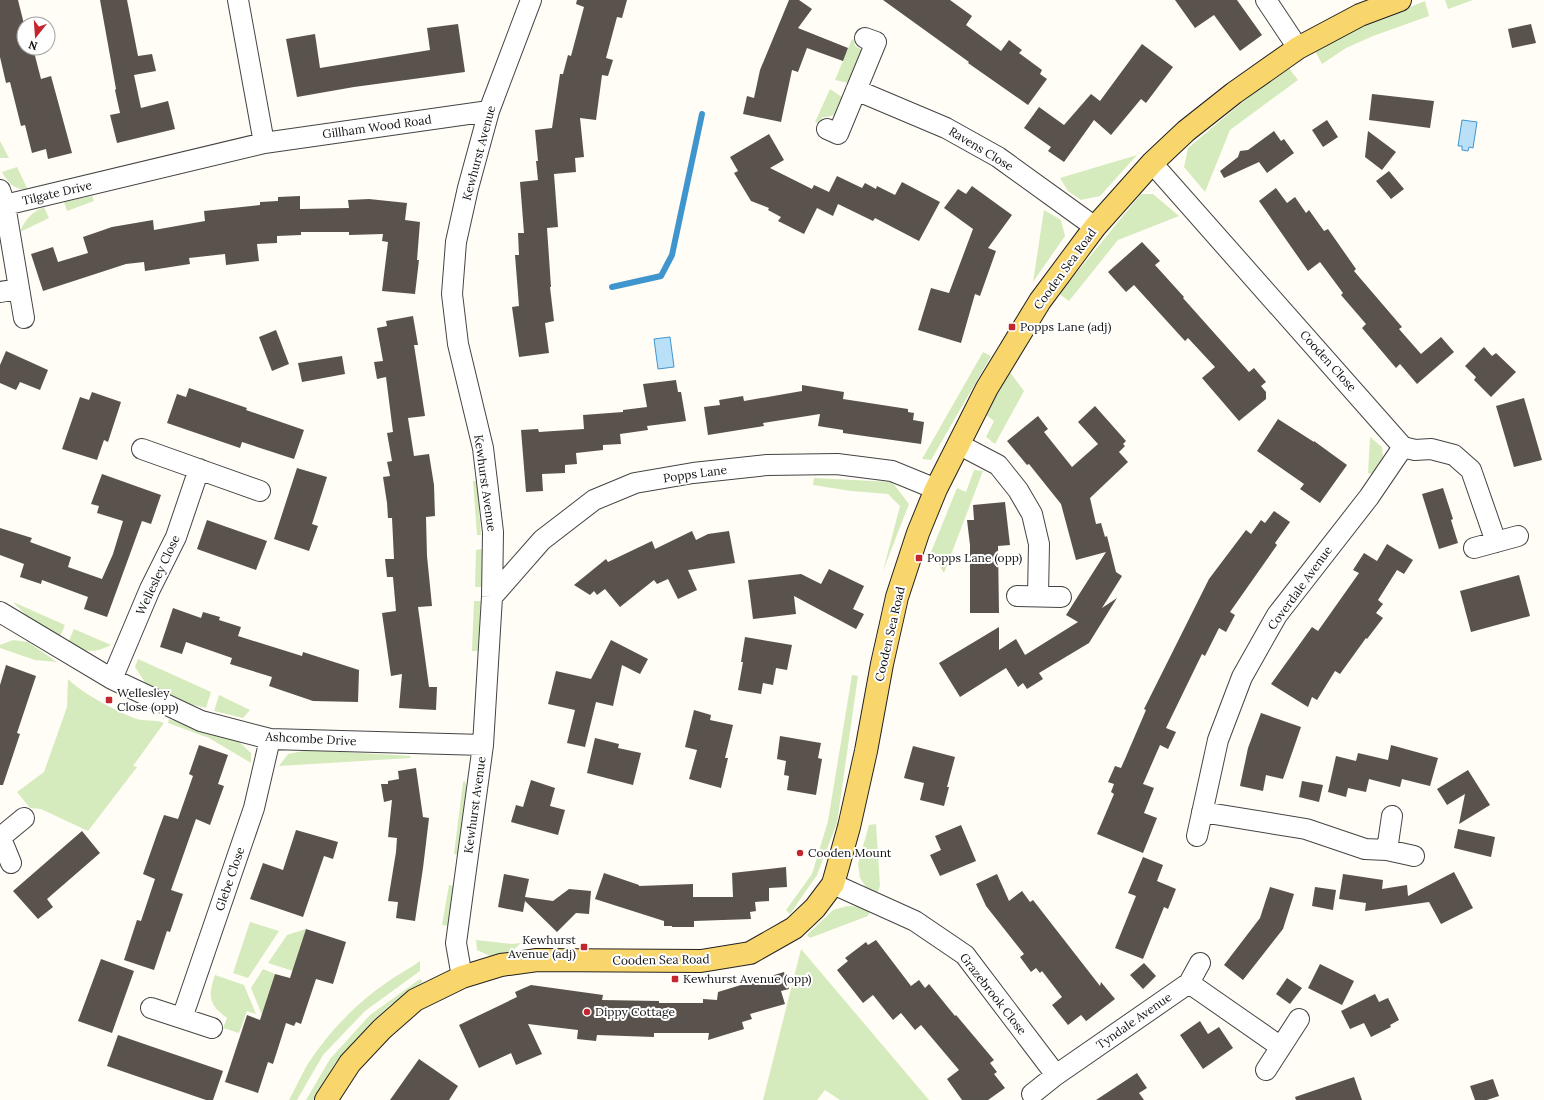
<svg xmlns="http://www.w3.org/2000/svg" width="1544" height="1100" font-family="Lora,serif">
<rect width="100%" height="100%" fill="#fffdf5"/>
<path fill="#d5ebbd" d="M1445,0H1473L1448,9Z
M1425,1L1429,16L1373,36L1346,48L1322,64L1315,51L1366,25Z
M852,39L854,40L855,46L861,49L862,54L849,83L835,80Z
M1288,67L1298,80L1230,130L1205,192L1184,167L1188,148L1239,105Z
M830,89L842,97L834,115L827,117H823L817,123L815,122Z
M0,141L9,158H0Z
M1137,155L1100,196L1081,200L1068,191L1060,178Z
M17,167L28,190C14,189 9,184 2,172Z
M1141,194H1153L1179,216L1118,240L1069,301L1059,294Z
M92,196L94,201L67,211L64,202Z
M44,207L49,218L20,232C25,219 32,212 44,207Z
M1044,210L1061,220L1065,236L1033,282Z
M983,352L991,356L931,460L922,459Z
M1009,371L1024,391L995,444L986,437L994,421L985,414Z
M1370,437L1382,447L1383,456L1373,474L1368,473Z
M974,470L983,471L944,573L931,552L957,488L966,492Z
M814,478L892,482L909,504L883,571L900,506L888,494L851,491L813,485Z
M473,481H477L481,535H477Z
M482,549V587H475L476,550Z
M474,601H481L478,651H472Z
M13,602L65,625L60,637L28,617Z
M74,629L111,645C93,654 86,652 68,643Z
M13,640L28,642L57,662L35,660L0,648V645Z
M138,659L211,692L206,708L190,704L146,684L135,667Z
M852,675L858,676L837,823L817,875L790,914L786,910L812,874L828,821Z
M68,679C80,692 116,711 134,718C144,722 155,719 164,723L133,766L137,767L88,831L41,809L30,808L17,792L44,772L67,707Z
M219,695L250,710L243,718L214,711Z
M169,719L211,734L237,740L251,753V763L209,738L168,723Z
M308,750L411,756L410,758L279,766L288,754Z
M465,781L467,788L459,855L454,854L463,782Z
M876,824L880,886L877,893L868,890L860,878L858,864L869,825Z
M449,885L454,886L450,926L442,925Z
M847,906L863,907L870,911L868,916L810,938L807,935L833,910Z
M250,922L279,931L248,978L233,973Z
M306,929L293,971L268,963L287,935Z
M476,940L512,944L521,943L512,951L490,956L477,950Z
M801,949L929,1100H840L825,1090L817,1100H763Z
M420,961V971L365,1011L323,1055L297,1100H289C295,1089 300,1078 306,1067C326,1035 355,1004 386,983C397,975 409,969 420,961Z
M263,969L275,974L262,1015L251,988Z
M215,975L244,985L256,1014L247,1011L239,1033L223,1028L227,1018C208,1004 208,996 215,975Z
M420,979L423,982L390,1005L374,1020L335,1063L313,1100H306L330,1059L370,1015Z"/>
<path fill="#b9e0f7" stroke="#3f96cf" d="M1462,120L1477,122L1473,148L1469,147L1468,151L1462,150V146H1458Z
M670,337L674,367L658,369L654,339Z"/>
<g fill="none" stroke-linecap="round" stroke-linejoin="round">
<path stroke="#3f96cf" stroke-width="6" d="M612,287L661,276L672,255L702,114"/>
</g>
<path fill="#5a524d" d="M0,0H18L24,24V48H33L41,79L51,76L72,153L48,159L46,149L32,153L25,125L21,126L10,82L6,83L0,57Z
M100,0H127L138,56L152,54L156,71L134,75L141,108L168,101L175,129L117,143L110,115L120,113L115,90L116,89Z
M577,0H627L622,18L617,17L606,58L613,60L608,76L602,75L596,120L580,118L584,157L575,158L576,172L554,174L558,227L547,228L551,287H550L554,321L545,323L549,353L519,357L512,307L519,306L515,255H519L518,233H524L520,182L538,180L536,161H538L535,130L552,128L560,74H563L568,55L571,56L584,7L576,4Z
M789,0H799L812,9L798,28L848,48L843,61L807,48L798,72L792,70L781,122L743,114L747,96L754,98L760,70Z
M883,0H950L972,16L966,25L1001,51L1009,40L1022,50L1019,53L1042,70L1040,74L1047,79L1028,105L968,63L969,62Z
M1175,0H1237L1262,35L1240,51L1214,15L1195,28Z
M458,24L465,72L354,87L297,97L286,39L315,34L320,68L430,50L427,28Z
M1531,24L1536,43L1512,48L1508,29Z
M1142,44L1173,67L1146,103L1141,99L1111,135L1094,120L1064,162L1048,151L1051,147L1024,128L1039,107L1064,125L1091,94L1100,101Z
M1372,94L1434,101L1430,128L1369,120Z
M1327,120L1338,137L1323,147L1312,130Z
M1274,131L1281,141L1284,139L1294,153L1267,173L1259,162L1224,178L1220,171L1238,157L1240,151L1248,150Z
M1368,131L1396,152L1382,170L1365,157Z
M769,134L784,160L770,168L812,189L814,185L829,192L837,176L862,188L865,183L876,189L877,186L895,195L902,182L940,202L919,241L875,218L873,221L838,204L833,216L817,208L804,234L778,221L781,217L768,210L769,208L751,201L734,173L738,171L730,157Z
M1389,171L1404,189L1391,199L1376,181Z
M972,186L1012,215L988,248L996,251L980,296L975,294L961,343L918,330L931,288L949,293L973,229L944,208L958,189L966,194Z
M1276,188L1287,203L1295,197L1306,213L1309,210L1324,231L1328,229L1356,269L1354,271L1402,327L1399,329L1421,354L1441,337L1454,352L1417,384L1400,364L1396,368L1362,328L1366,324L1341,295L1343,293L1320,262L1308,271L1259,201Z
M300,196V209L349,208L348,200L369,199L407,203L405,220L420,222L417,260H419L415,294L382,291L388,242L382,241L383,234L349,235V232H301V235L277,236V243L257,244L259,261L226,265L225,254L189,258L190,264L145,271L144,262L126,264L43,291L31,254L53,247L58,262L88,253L83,237L112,227L153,220L154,230L205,221L204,211L260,205V202L278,201V197Z
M1142,242L1160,261L1155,265L1184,297L1183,298L1249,372L1254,368L1266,382L1261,386L1266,392V399L1239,421L1202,378L1215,367L1188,338L1185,341L1134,285L1126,292L1108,272Z
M413,316L418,345H414L425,416L408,418L414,456L429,454L434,485L435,516L426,517L427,556L432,606L418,607L429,687H437L436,710L399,708L402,674L391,676L382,613L396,611L393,577H387L385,559H394L392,518H388L387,503L383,477L390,476L387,462L392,461L387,433L393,432L386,377L377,379L374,362L383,361L377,328L387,326L386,321Z
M276,330L289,364L272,371L259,337Z
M1484,347L1492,356L1496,353L1516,372L1491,397L1474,380L1476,377L1465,366Z
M6,351L48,370L40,390L20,382L16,390L0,383V365Z
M342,356L345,374L302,382L298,363Z
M676,380L678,392H681L686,421L647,426L648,430L620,434L621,444L603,445V450L576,453L577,464L565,465V473L542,474L543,491L526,492L521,430L538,429L539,432L584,429L583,415L623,412V410L647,407L643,384Z
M802,385L844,392L843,399L908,409V412L914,413L913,420L924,422L921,444L843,433V430L818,426L820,414L763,423L764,426L708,435L704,407L720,405L719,400L743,396L744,401L802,391Z
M189,388L247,408L246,410L304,430L294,459L242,442L240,448L167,423L177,394L186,397Z
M92,392L121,402L108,442L104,440L97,460L62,449L80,397L89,400Z
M1524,398L1542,460L1514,467L1496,406Z
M1095,406L1126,441L1123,444L1125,446L1119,452L1128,462L1090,498L1096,524L1101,523L1105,537L1107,536L1116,572L1122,576L1102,608L1117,598L1089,643L1039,673L1043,679L1027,689L1023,683L1018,687L1006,668L960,697L939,663L999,627V650L1016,639L1025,655L1078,622L1066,615L1106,552L1076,560L1061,504L1029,464L1027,465L1007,441L1038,416L1048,429L1044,432L1072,467L1098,444L1078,422Z
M1278,419L1314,442V441L1347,465L1320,503L1300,489L1304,484L1257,451Z
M297,468L327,477L312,524L318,526L309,551L274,539Z
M102,474L161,495L151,524L142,521L107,617L84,609L88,597L42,580L41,584L20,577L24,564L0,555V528L32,538L30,542L71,557L68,567L102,579L113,554L123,521L97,513L99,506L91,504Z
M1443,488L1453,519L1451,520L1458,543L1439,549L1422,494Z
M1005,502L1010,545L998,546L999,613H970V545L967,520H974L973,505Z
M1274,511L1290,522L1275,543L1277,545L1230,612L1235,615L1226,632L1219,628L1205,656L1202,654L1166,728L1176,732L1168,749L1160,745L1143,784L1154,788L1144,813L1157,818L1143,853L1097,834L1114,794L1111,792L1114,784L1108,782L1115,766L1121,768L1125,759L1146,710L1144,709L1209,579L1246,530L1251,534L1261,520L1265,523Z
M207,520L267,541L256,570L197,549Z
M692,531L696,540L708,534L729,531L735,563L688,570L697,590L678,599L668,579L657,584L654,580L620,607L605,589L597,595L594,591L590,595L574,585L606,559L608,562L652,541L655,549Z
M1387,544L1413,560L1404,574L1397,570L1378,600L1383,604L1376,613L1383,618L1367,639L1366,638L1340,674L1335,671L1317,700L1312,697L1308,707L1271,684L1312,627L1318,631L1359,573L1353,570L1364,553L1377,561Z
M829,569L864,586L853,609L864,614L856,629L794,596L796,614L753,619L748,580L801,574L821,584Z
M1519,575L1530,616L1471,632L1460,591Z
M173,608L201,618L203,612L220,617L219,620L241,627L238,636L302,656L303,652L359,670L358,702L313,701L269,686L272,677L230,664L232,658L186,642L182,654L160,647Z
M745,637L792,645L787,670L776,668L773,685L763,683L761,694L738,690L743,662H741Z
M611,640L648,659L640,674L622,665L613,706L596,702L585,747L567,743L575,710L548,704L556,671L591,679Z
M6,665L36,676L17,733L20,734L3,785H0V685Z
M694,710L711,715L710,720L733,725L725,758H728L721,788L689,779L697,750L685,747Z
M1261,713L1301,727L1283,779L1266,775L1263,791L1240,786L1248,748Z
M780,736L821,743L818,758L822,759L816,795L787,790L789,776L784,775L786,761L777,759Z
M595,738L619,744L618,748L641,753L633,785L587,773Z
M199,745L228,755L218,784L224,786L210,825L196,819L171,890L183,894L170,932L167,931L154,970L124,960L137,920L141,921L155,879L143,874L157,834L164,815L178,819L193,776L189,774Z
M1391,745L1438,758L1430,786L1402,779L1400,787L1369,779L1366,792L1348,788L1346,797L1328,792L1336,756L1356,761L1358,753L1388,760Z
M913,746L955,757L947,787H949L944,806L920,800L924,783L904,778Z
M416,768L423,817L429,818L423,868L415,921L396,918L398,902L388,901L396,852L397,838L388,837L392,800L384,802L381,784H388V781L399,779L398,771Z
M1468,770L1490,805L1459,824L1465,794L1447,805L1437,789Z
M531,780L555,788L550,806L565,810L558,835L511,822L516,805L523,807Z
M1302,781L1323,785L1319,802L1299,797Z
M961,825L976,861L940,876L930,855L941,850L935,836Z
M1458,829L1495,837L1491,857L1454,848Z
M296,830L338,842L333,859L324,856L303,917L250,899L263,863L283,870Z
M82,831L100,853L47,899L53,907L38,919L13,891Z
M1143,857L1163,865L1157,881L1176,889L1168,909L1164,907L1143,959L1115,948L1136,896L1128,893Z
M786,867L787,887L769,888V901L755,902L756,911L750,912L751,919L694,921V927H672V926H664V921L595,899L604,873L639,885V886L693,884V897H733L732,873Z
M1454,872L1473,908L1441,924L1429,902L1365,911L1366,903L1339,899L1343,874L1383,880L1382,889L1407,885L1408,896Z
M504,874L529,879L525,897L553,901L569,889L591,891L589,914L576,913L557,932L525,901L523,912L498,907Z
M997,874L1009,901L1022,891L1030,902L1033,900L1100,986L1101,982L1115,999L1085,1022L1086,1021L1081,1015L1068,1025L1052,1005L1062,997L1042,971L1040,973L1036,968L1031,972L1020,957L1024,954L986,906L976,884Z
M1270,887L1294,894L1283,929L1243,980L1224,965L1260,918Z
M1315,887L1336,890L1333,910L1312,906Z
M306,929L346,942L333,984L316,979L301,1024L296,1022L294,1026L286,1023L273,1064L268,1062L258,1093L225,1082L247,1015L260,1020L275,974L290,978Z
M876,940L911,986L919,980L925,988L929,984L955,1016L956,1015L994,1060L990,1063L997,1072L994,1074L1005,1088L988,1100H962L947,1079L959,1070L921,1025L915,1030L901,1013L893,1020L873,995L863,1003L837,970L848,961L845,958L866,942L868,945Z
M101,959L134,971L112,1033L78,1021Z
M1144,963L1156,976L1143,989L1130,975Z
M1320,964L1354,981L1342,1005L1308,988Z
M784,972L789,989L781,991L785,1004L750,1014L752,1019L742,1022L744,1029L708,1040L709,1033H654V1037L597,1035L596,1041L577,1039L578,1030L528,1024L542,1054L516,1065L511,1053L479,1068L459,1025L517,997L515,992L531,985L603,995L602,1000L659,1001V1003H703V999L717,1000L718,992Z
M1287,978L1302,988L1290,1004L1276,994Z
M1375,994L1379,1002L1388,998L1399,1020L1390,1025L1391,1027L1371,1037L1364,1023L1350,1029L1341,1011Z
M1200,1021L1208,1034L1219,1027L1233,1048L1203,1069L1180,1035Z
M118,1035L223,1071L213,1100H206L107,1066Z
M419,1059L458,1086L449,1100H390Z
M1137,1073L1147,1088L1139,1093L1144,1100H1096Z
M1354,1077L1362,1100H1296L1295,1097Z
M1493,1079L1499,1096L1487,1100H1475L1470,1086Z"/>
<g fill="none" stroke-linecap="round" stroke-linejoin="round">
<g stroke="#444" stroke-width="22">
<path id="minor" d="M238,0L264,143
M1266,0L1298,48
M856,90L946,128L998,157L1095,227
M827,129L838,134L876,42L865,38
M1152,163L1403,447L1415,450L1431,449L1454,455L1471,470L1496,542
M0,190L5,205L24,318
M5,205L264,143L489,111
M0,292L19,289
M958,444L998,465L1018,490L1032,514L1039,544L1038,596
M142,449L260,491
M1474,548L1518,536
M1017,596L1061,597
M492,597L542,540L594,500L635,483L693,473L767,465L837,464L892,471L936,489
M0,612L112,679L201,721L270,739L483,745
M112,679L150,589L176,537L199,469
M1202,812L1306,829L1365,849L1387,850L1414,856
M0,836L11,863
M1197,836L1218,740L1242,677L1277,615L1369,497L1403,447
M1,837L24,818
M1387,850L1392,816
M833,884L915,921L965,955L1056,1075
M462,977L456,943L483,745L492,597L493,532L483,448L458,344L452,294L456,242L468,188L489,111L531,0
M1189,983L1281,1047
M151,1008L212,1028
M182,1018L254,808L270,739
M1266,1070L1299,1019
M1032,1094L1056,1075L1189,983L1200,963"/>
</g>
<g stroke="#222" stroke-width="24">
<path id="major" d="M326,1100L350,1063L382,1029L415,1000L462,977L501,965L537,960L701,961L750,953L794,928L815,908L833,884L849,827L866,751L882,664L897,597L918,533L936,489L987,388L1040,301L1095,227L1152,163L1186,131L1234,93L1298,48L1360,15L1400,0"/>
</g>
<use href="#minor" stroke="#fff" stroke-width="20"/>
<use href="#major" stroke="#f9d66b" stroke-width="22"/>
</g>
<g fill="#c4262e" stroke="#fff" stroke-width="1.5">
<rect x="1008" y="323" width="8" height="8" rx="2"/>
<rect x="915" y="554" width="8" height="8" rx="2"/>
<rect x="105" y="696" width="8" height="8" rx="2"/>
<circle cx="800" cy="853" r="4"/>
<rect x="580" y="943" width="8" height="8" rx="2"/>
<rect x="671" y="975" width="8" height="8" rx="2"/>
<circle cx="587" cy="1012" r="4"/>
</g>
<g text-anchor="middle" stroke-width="4" stroke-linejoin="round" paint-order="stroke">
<g font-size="12" fill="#111" stroke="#fff">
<text transform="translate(377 127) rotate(-8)" y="4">Gillham Wood Road</text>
<text transform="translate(981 149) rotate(31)" y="4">Ravens Close</text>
<text transform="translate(479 153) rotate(-75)" y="4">Kewhurst Avenue</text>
<text transform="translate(57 193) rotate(-13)" y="4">Tilgate Drive</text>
<text transform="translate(1065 269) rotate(-54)" y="4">Cooden Sea Road</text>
<text transform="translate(1328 361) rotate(48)" y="4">Cooden Close</text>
<text transform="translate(695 474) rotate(-8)" y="4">Popps Lane</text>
<text transform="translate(485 483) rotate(82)" y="4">Kewhurst Avenue</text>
<text transform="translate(158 575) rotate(-65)" y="4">Wellesley Close</text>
<text transform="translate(1300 588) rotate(-54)" y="4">Coverdale Avenue</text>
<text transform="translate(890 634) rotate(-77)" y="4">Cooden Sea Road</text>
<text transform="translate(311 739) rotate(3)" y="4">Ashcombe Drive</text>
<text transform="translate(475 805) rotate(-82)" y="4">Kewhurst Avenue</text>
<text transform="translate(230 879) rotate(-71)" y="4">Glebe Close</text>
<text transform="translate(661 960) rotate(-1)" y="4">Cooden Sea Road</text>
<text transform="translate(993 994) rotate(52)" y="4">Grazebrook Close</text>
<text transform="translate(1134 1021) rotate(-35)" y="4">Tyndale Avenue</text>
</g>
<g font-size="12" fill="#111" stroke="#fff" text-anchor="start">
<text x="1020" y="331">Popps Lane (adj)</text>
<text x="927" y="562">Popps Lane (opp)</text>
<text x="117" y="697">Wellesley<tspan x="117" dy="14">Close (opp)</tspan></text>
<text x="808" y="857">Cooden Mount</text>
<text x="576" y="944" text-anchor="end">Kewhurst<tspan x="576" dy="14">Avenue (adj)</tspan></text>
<text x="683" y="983">Kewhurst Avenue (opp)</text>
<text x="595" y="1016">Dippy Cottage</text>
</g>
</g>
<g transform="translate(36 36) rotate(197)"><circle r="19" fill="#ffffff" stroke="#a0a0a0"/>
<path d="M0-3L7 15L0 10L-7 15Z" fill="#c4262e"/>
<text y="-6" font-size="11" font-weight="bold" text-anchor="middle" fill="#111111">N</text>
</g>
</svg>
